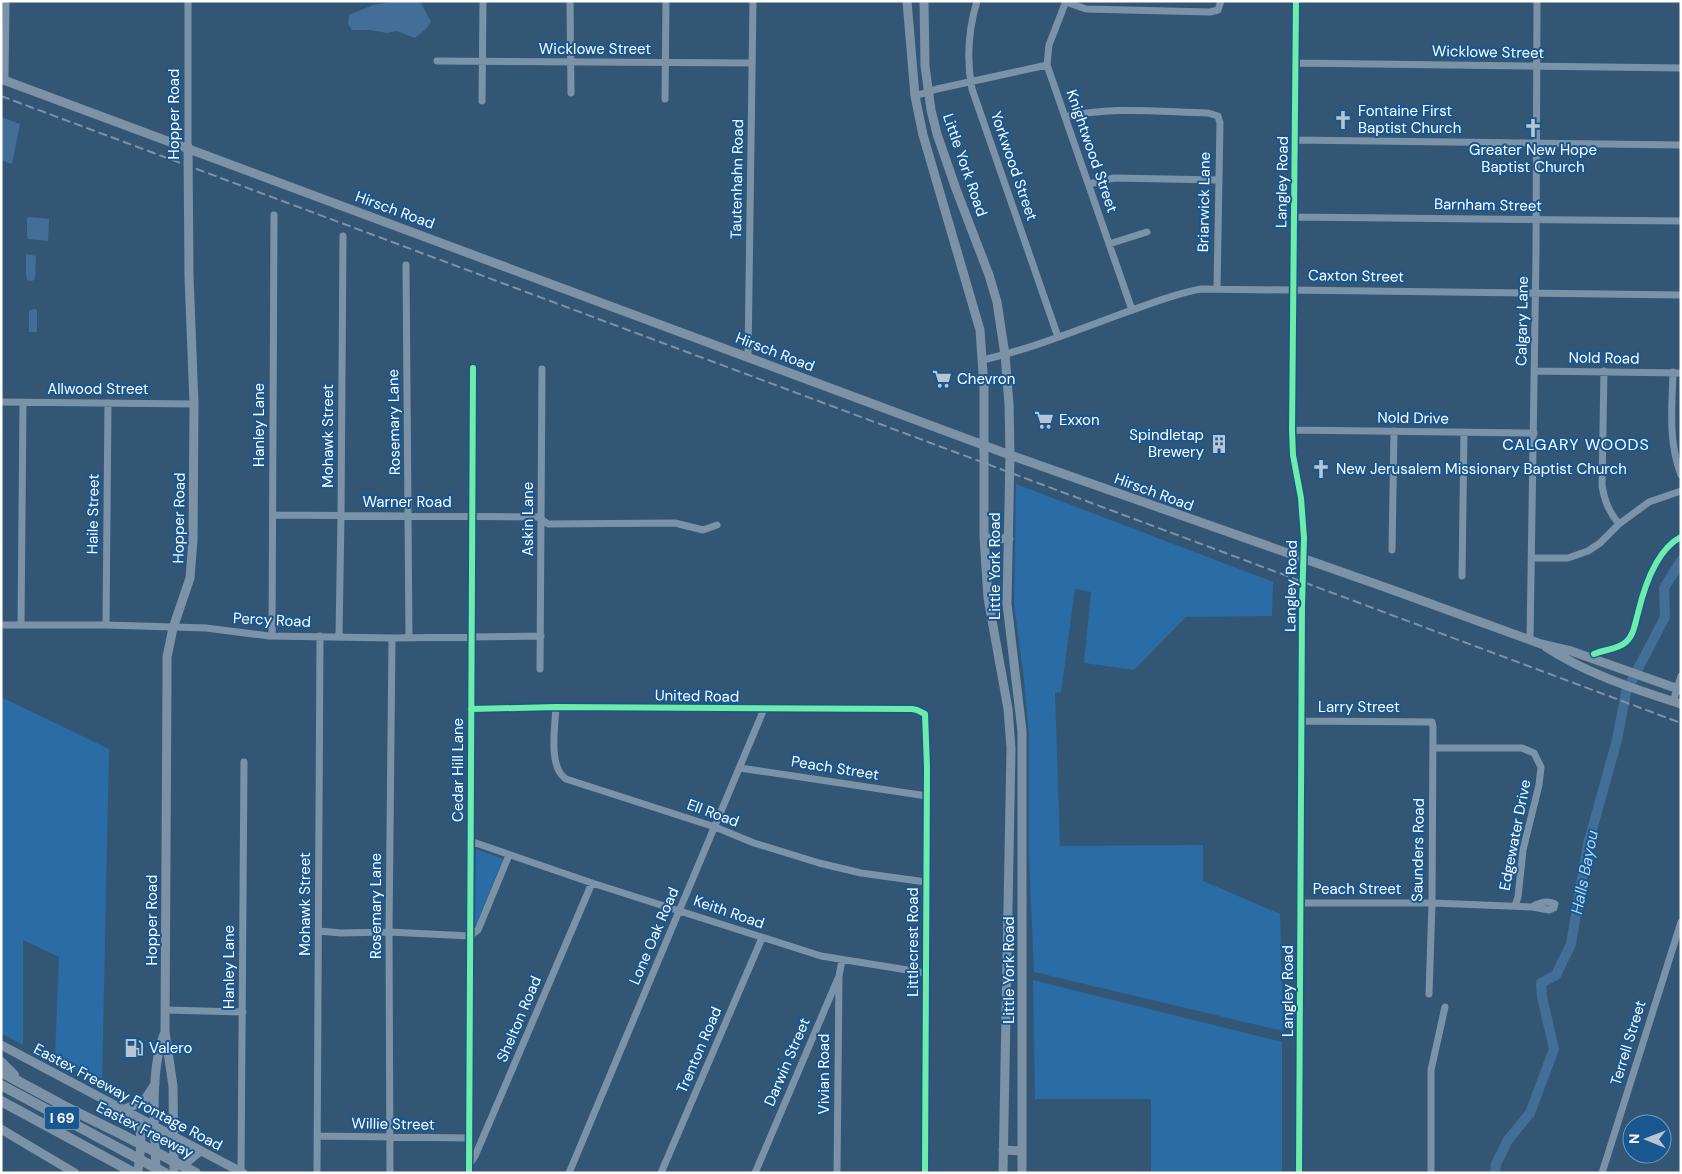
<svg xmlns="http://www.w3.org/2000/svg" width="1682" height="1174" font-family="'DM Sans',sans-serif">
<rect width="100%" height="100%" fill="#345675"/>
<path fill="#2a6ca5" d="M1016,484L1273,582L1272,616L1186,617L1134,670L1084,663L1091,592L1075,589L1061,692L1055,693L1060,846L1203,845V881L1280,914L1283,1031L1034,972L1029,859V736L1024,679L1014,604Z
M1,697L109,749L102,1085L55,1057L59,957L23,940V1045L1,1033Z
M476,849L503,859L475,927Z
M1033,980L1282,1042V1173H1151V1099H1035Z"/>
<path fill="#436e97" d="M396,1H420L431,22L426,29L415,38L397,31L387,33L370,30H352L348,24L349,15L373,5Z
M1,117L20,124L12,164L1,160Z
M29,217L49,219L48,241L28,239L27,237V218Z
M26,254L36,256L35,279L32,281L27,280L26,275Z
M36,309L37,311V332H29V310Z"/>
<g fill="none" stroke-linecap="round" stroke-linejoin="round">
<path stroke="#436e97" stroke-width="10" d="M1495,1173L1496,1164L1508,1140L1530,1113L1554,1049L1542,997L1541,983L1556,975L1571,944L1588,844L1617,740L1626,692L1665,617L1664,588L1681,561"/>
<path stroke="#7b93a8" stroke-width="7" d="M570,1L571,93
M977,1C968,31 966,58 972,89L1058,337
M1066,1L1049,45L1047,65L1132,310
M1296,1L1292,430L1293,455L1301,498L1304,538L1302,605L1299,1173
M1066,2L1086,9L1210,12L1218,10L1221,1
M437,61L752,63
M1296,63L1681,68
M5,80L6,1
M915,96L937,89L1047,65
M665,99L666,1
M482,101L483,1
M1065,117C1111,106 1161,112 1208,113L1218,116L1220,123L1217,289
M1295,140L1681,145
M188,147V1
M1089,184L1114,178L1218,180
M1294,217L1681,221
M1109,244L1147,232
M406,265L409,638
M748,357L753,1
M983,360C1030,349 1075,331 1121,314C1147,305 1173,294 1201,289L1681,295
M1535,371L1681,373
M1604,371L1602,486C1605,502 1609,512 1619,524
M1673,372C1672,407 1668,441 1681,475
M1,402L194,404
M1292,430L1534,433
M273,515L538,517L548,524L675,523L703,530L717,525
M1392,550L1394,431
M1532,558H1568L1588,551L1600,543L1619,524L1649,502L1681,491
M1462,576L1464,432
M1,625H106L206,628L269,636L392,638L541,636
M21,625L23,403
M106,625L108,403
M272,636L274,215
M339,636L341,516L343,236
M1530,640L1536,254L1537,1
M540,669L542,369
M1673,702L1681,676
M556,707C555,727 548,767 566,779L715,827L754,843L819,863L861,873L926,882
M471,709L556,707L912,709L917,710L925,714L927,767L925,1173
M1303,721L1432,722L1433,727L1432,903L1429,994
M1433,748H1522L1534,753L1541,767L1539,785L1523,850L1518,897L1515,906
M740,768L927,796
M470,841L592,883L821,956L926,973
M1301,903H1432L1532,907L1549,910L1554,908L1555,904C1547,900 1540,902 1532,907
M319,931L341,933L389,932L470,936
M470,936L478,930L509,855
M165,1010L243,1012
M317,1136L468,1138
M469,1165L475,1156L592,883
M241,1172L244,762
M317,1173L320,636
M390,1173L389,932L392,638
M469,1173L473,368
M569,1173L764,709
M661,1173L762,938
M755,1173L839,976L842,960
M837,1173L839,978
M1431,1173V1070L1445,1007
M1602,1173L1681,922"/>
<path stroke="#7b92a7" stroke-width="9" d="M907,1L915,96L923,135L980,330L984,388V538L988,598L1008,709L1011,748L1003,1173
M924,1L925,66L931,110L937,134L956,189L989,275L997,302L1005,355L1009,404L1010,455L1007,604L1022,731V1173
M1,79L1010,455L1390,589L1541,644L1571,651L1681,690
M984,538L1009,539
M1546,647C1587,674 1635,689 1681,704
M1,1045L243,1173
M123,1110L144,1101L155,1084
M134,1117C146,1132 139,1155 138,1173
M1,1129L75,1173
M1003,1150L1022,1151
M156,1173C155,1132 149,1069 165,1032
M174,1173L173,1086L165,1032L167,680V657L173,628L190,578L193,540L194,404L189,276L188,147
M186,1173L187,1162L200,1151"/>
<path stroke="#7c92a7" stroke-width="10" d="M1,1062L14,1075
M1,1072L64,1106L123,1135
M1,1085L124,1151
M1,1101L134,1173"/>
<path stroke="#7c92a7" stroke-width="2" stroke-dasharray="9 4" stroke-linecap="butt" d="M1,96L1681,723"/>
<path stroke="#7c92a7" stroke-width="10" d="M123,1135L196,1173
M124,1151L165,1173"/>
<g stroke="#195790" stroke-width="9">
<path id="cycleway" d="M1296,1L1292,430L1293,455L1301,498L1304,538L1302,605L1299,1173
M1594,654C1605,649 1617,650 1626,642C1634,635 1635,623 1638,613C1644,588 1656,550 1681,537
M471,709L556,707L912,709L917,710L925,714L927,767L925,1173
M469,1173L473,368"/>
</g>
<use href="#cycleway" stroke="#6deda7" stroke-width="6"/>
</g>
<defs>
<g id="church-bare" transform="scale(1.5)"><path d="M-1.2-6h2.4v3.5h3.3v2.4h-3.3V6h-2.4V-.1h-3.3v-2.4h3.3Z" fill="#b8c4cf" stroke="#195790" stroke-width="2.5" paint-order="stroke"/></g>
<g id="supermarket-bare" transform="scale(1.5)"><path d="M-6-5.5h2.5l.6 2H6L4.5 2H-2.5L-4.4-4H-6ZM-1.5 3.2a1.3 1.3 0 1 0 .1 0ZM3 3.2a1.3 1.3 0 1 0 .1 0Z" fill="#b8c4cf" stroke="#195790" stroke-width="2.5" paint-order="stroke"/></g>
<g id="building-bare" transform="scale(1.5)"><path d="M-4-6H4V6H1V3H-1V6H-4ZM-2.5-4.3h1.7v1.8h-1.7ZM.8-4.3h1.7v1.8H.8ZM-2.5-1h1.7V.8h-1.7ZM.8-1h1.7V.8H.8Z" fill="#b8c4cf" stroke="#195790" stroke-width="2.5" paint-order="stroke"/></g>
<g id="fuel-bare" transform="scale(1.5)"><path d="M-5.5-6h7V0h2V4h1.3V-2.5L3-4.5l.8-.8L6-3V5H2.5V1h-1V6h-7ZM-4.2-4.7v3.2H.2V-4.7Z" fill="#b8c4cf" stroke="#195790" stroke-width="2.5" paint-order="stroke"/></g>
</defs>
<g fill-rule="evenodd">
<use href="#church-bare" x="1343" y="120"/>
<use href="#church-bare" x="1533" y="128"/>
<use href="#supermarket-bare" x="942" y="379"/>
<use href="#supermarket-bare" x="1044" y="420"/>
<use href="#building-bare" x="1219" y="444"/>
<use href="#church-bare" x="1321" y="469"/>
<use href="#fuel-bare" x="134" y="1048"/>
</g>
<g text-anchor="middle" stroke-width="4" stroke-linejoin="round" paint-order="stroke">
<rect fill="#195790" stroke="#bacdde" stroke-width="1" x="44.5" y="1106.5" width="35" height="23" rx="4"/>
<g font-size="14" font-weight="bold" fill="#fff">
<text x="62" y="1123">I 69</text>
</g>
<g font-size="15" fill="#fff" stroke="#195790">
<text x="595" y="54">Wicklowe Street</text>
<text transform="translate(1488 52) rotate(1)" y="5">Wicklowe Street</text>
<text transform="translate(174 114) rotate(-90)" y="5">Hopper Road</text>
<text transform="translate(1092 151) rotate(71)" y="5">Knightwood Street</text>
<text transform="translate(965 165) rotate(71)" y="5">Little York Road</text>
<text transform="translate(1014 166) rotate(71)" y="5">Yorkwood Street</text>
<text transform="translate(737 179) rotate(-89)" y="5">Tautenhahn Road</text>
<text transform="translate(1282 182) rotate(-89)" y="5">Langley Road</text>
<text transform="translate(1204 202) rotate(-89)" y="5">Briarwick Lane</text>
<text transform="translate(1488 205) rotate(1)" y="5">Barnham Street</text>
<text transform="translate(395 210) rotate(20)" y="5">Hirsch Road</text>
<text transform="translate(1356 276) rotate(1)" y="5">Caxton Street</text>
<text transform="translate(1522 321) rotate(-89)" y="5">Calgary Lane</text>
<text transform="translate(775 352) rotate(21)" y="5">Hirsch Road</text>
<text transform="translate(1604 358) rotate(1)" y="5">Nold Road</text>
<text x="98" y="394">Allwood Street</text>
<text transform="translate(1413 418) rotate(1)" y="5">Nold Drive</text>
<text transform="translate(394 422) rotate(-91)" y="5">Rosemary Lane</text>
<text transform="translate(259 425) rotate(-90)" y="5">Hanley Lane</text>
<text transform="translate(328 436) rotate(-90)" y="5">Mohawk Street</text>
<text transform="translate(1154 492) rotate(20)" y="5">Hirsch Road</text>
<text x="407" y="507">Warner Road</text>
<text transform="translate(93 514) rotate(-89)" y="5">Haile Street</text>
<text transform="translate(179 518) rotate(-89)" y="5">Hopper Road</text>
<text transform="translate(528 519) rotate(-90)" y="5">Askin Lane</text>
<text transform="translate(995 566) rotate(-90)" y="5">Little York Road</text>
<text transform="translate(1291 586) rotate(-89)" y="5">Langley Road</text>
<text transform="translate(272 620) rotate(3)" y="5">Percy Road</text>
<text transform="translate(697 696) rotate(1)" y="5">United Road</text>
<text x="1359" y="712">Larry Street</text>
<text transform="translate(835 768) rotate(9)" y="5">Peach Street</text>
<text transform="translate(458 770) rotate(-90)" y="5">Cedar Hill Lane</text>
<text transform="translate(713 813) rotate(20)" y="5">Ell Road</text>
<text transform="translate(1515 835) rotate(-79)" y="5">Edgewater Drive</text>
<text transform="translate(1418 850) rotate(-89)" y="5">Saunders Road</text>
<text x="1357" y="894">Peach Street</text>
<text transform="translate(305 904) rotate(-90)" y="5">Mohawk Street</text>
<text transform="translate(376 906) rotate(-90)" y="5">Rosemary Lane</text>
<text transform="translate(729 912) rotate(19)" y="5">Keith Road</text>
<text transform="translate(152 920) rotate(-90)" y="5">Hopper Road</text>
<text transform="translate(654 936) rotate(-67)" y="5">Lone Oak Road</text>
<text transform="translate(913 942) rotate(-90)" y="5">Littlecrest Road</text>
<text transform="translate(229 967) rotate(-90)" y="5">Hanley Lane</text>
<text transform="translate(1009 970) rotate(-90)" y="5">Little York Road</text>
<text transform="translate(1288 991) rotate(-90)" y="5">Langley Road</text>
<text transform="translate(519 1019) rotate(-67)" y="5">Shelton Road</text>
<text transform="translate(1628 1043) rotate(-73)" y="5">Terrell Street</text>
<text transform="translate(699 1050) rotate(-67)" y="5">Trenton Road</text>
<text transform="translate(787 1062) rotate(-67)" y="5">Darwin Street</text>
<text transform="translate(824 1074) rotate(-90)" y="5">Vivian Road</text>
<text transform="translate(128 1097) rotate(28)" y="5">Eastex Freeway Frontage Road</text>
<text transform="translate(393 1124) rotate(1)" y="5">Willie Street</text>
<text transform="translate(145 1130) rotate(27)" y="5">Eastex Freeway</text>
</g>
<g font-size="15" fill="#fff" stroke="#195790" text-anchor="start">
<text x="1358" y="116">Fontaine First<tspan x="1358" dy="17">Baptist Church</tspan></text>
<text x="1533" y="155" text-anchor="middle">Greater New Hope<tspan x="1533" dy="17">Baptist Church</tspan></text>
<text x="957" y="384">Chevron</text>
<text x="1059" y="425">Exxon</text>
<text x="1204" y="440" text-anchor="end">Spindletap<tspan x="1204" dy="17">Brewery</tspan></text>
<text x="1336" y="474">New Jerusalem Missionary Baptist Church</text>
<text x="149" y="1053">Valero</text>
</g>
<g font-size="16" letter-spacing="1" fill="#fff" stroke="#195790">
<text x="1576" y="450">CALGARY WOODS</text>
</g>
<g font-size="16" font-style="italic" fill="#b3d7f6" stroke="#195790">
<text transform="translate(1584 872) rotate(-79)" y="6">Halls Bayou</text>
</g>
</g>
<rect width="1682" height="1174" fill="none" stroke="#ffffff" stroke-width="5"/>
<g transform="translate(1647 1139) rotate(271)"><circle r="24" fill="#195790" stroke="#759abc"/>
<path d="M0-4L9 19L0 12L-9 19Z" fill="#b8c4cf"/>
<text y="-8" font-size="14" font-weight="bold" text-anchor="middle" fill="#ffffff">N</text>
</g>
</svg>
